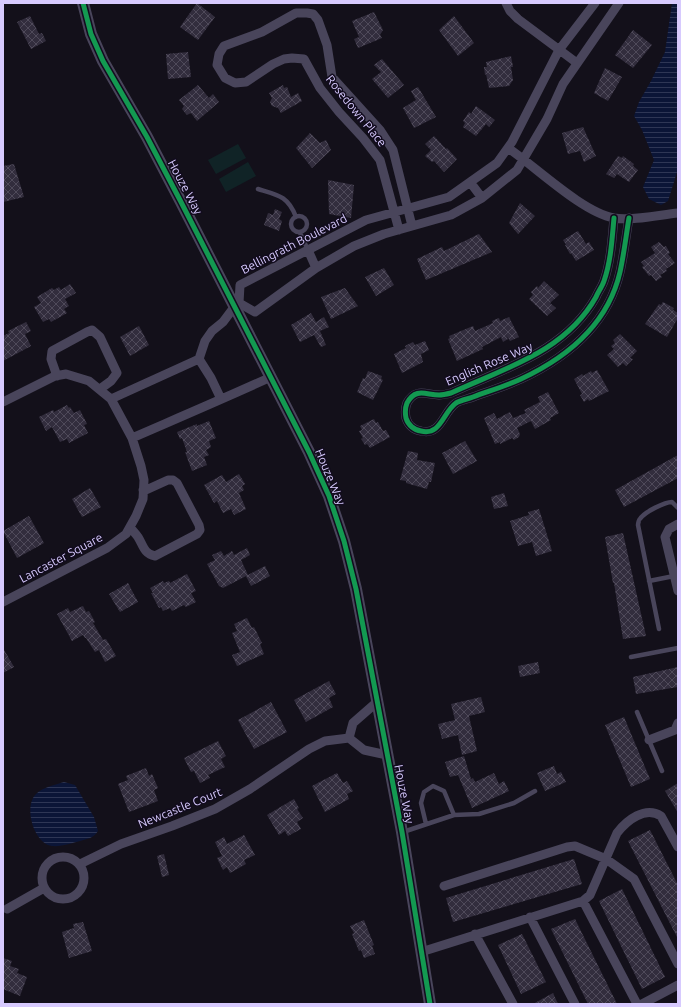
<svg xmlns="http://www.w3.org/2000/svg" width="681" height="1007" font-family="Ubuntu,sans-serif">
<defs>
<pattern id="water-rules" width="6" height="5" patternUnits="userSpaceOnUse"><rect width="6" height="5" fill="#0b1537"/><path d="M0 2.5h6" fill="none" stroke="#2e3655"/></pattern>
<pattern id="building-cross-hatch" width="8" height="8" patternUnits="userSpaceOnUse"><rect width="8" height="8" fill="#322d3d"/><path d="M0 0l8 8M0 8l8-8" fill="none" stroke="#4f4a5a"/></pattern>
</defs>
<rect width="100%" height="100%" fill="#13101a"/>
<path fill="#102326" d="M238,144L246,158L216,174L208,160Z
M248,162L256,176L226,192L219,179Z"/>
<path fill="url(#water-rules)" d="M672,3H678V169L668,201L661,205L649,199L643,187L654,160L642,130L634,116L639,102L651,81L665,52Z
M64,782L75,785L94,817L98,831C94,838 87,839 80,841C72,843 61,847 52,846C34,844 23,807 36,794C43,787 55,785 64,782Z"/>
<path fill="url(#building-cross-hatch)" d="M197,3L215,17L198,40L180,27Z
M374,12L383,30L380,35L382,38L358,48L354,39L359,37L352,21Z
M30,16L39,34L42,33L46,41L31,49L17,22Z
M454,16L474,43L458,56L439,30Z
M633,30L652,45L633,68L615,55Z
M188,52L191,77L168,79L166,54Z
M511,56L513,67H511L513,80L509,86L489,88L486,74L485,75L484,67H487L486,62Z
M382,59L404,85L388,98L372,79L381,72L374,65Z
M605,68L622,77L608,101L594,93Z
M198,85L209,98L213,94L219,102L197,121L191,113L187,115L182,109L184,106L179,100Z
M283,85L284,88L287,87L291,97L298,93L302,101L281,113L278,108L272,106L270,102L272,98L269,93Z
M418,87L436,117L414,128L403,108L416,100L411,91Z
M476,106L495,120L489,127L486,124L476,136L463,127L465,123L463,121L469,112L471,114Z
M583,127L596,156L584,162L580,151L568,154L562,133Z
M310,133L320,143L326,140L331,150L312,168L296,148Z
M434,136L446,149L447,148L457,159L444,172L434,161L432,162L425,156L431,150L425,144Z
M618,156L622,158L623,156L634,164L633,166L638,170L629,182L617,174L614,178L606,174Z
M14,164L24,197L3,202V166Z
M328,180L354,185L351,218L329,214Z
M520,203L535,216L518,234L509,223Z
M275,209L282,212L279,219L282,221L279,231L264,225L268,213L273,215Z
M578,231L586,244L589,242L594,250L576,261L571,253L570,254L565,245H566L563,240Z
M479,234L492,252L426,280L417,259L442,247L444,251Z
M659,242L664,247L666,246L670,253L668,254L675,263L666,269L667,271L660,275L662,277L656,281L651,275L649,276L642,267L644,266L641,262L655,253L651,247Z
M384,268L394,285L376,296L365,277Z
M544,281L559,295L550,303L556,308L547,316L529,299L533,295L531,292L537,286L538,288Z
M70,284L76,293L65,299L69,306L64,309L67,313L51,322L49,319L43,322L34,307L41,303L37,297L52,288L54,290L59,287L61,290Z
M345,288L358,306L331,319L321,297Z
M663,302L674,308L673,310L678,313V318L667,337L645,324L659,304L661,305Z
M311,313L316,322L324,317L329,327L320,331L326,345L321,347L314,335L300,342L291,325Z
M509,317L519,337L510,341L506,335L508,339L503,342L501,337L482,347L483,349L457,361L448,339L450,338L449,336L473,326L475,331L493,323L492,321L499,318L500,321Z
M26,322L31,331L25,334L31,346L3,361V336L9,333L8,331Z
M139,326L149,345L130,356L120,337Z
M620,334L637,351L630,358L633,359L626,366L623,363L618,367L607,355L614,349L611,346L615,343L613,340Z
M425,341L429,350L421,354L423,362L402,373L394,354L406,348L405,346L413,342L415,345Z
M597,370L609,391L589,401L588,399L584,402L580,395L582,394L574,379L582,374L583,376L591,371L592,373Z
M368,371L382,376L381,379L383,380L373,400L357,392L363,378L365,379Z
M548,392L559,413L550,418L551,420L535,429L531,421L517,428L520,434L519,437L514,440L512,438L500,444V442L495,444L484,418L494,413L497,419L510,412L513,418L526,413L524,410L540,402L538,397Z
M67,405L69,408L70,407L74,413L80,410L87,424L84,425L88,433L69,443L67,439L60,442L52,427L46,431L39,417L53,410L54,412Z
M374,419L376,423L378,422L383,431L386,430L390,437L370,448L367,444L365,445L361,439L363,438L359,431L362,430L360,426Z
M209,421L216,438L209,441L211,447L206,450L209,455L204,457L207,465L192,471L185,452H187L182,438L180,439L177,432L197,424V426Z
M465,441L477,461L453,474L442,453Z
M408,451L418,453L417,460L435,463L431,482H429L427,489L406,483V481L400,480Z
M678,455V478L624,507L615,490Z
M239,474L245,484L242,486L244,490L239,493L246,509L234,515L231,509L223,513L217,501L214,503L204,485L222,475L226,482Z
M90,488L101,507L82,517L72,499Z
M504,493L508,506L494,509L491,497Z
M539,509L552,551L536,556L532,542L518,546L510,521L529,515L528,512Z
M29,516L44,543L17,558L3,531Z
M623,533L646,636L623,639L614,583H613L605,537Z
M247,548L250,555L241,560L248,575L223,588L219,586L207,564L215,560L212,555L221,551L224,556L232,551L234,555Z
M265,566L270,576L251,586L246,576Z
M187,574L196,591L191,593L196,602L186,607L184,605L172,611L170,608L163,611L161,607L159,608L151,593H153L150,588L163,581L164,583L169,581L170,583Z
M128,583L138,602L120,612L109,594Z
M83,606L86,612L89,611L95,622L93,623L103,640L106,639L116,656L105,662L99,650L95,652L86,638H85L83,635L72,641L57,614L68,608L70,612Z
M247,618L252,628L254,627L262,643L260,644L264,654L237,666L232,655L240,652L232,633L237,631L234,624Z
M3,648L14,667L3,673Z
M538,662L540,673L520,677L518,666Z
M678,667V687L636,694L633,677Z
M329,681L336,694L329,698L333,707L306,722L294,700Z
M481,697L485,712L469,716L477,751L462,755L458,735L442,739L438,724L455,720L451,704Z
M271,702L287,732L254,749L238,720Z
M624,717L650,779L631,787L605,725Z
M218,741L226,756L221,759L225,767L208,775L210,778L200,783L194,771L191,772L184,758Z
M464,756L471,779L473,778L475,782L494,773L499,784L504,781L509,791L472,808L458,775L450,777L445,762Z
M554,766L557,774L561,772L566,782L545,791L537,773Z
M146,768L149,776L152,774L158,788L154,790L158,801L129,812L118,784L128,780L126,776Z
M337,773L343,783L347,781L353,791L347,794L349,799L325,812L312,786Z
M678,783V813L665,791Z
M294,799L299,808L297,809L303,818L297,822L301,829L288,836L285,831L279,835L267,815Z
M650,830L678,885V939L628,841Z
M244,835L255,855L244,860L246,864L230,873L227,867L223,870L217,858L222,856L215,842L224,837L227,844Z
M164,854L169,875L162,877L157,856Z
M574,859L582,884L453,922L446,898Z
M622,889L665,977L642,989L599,901Z
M575,919L617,1004H588L551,929Z
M364,920L374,945L372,946L375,954L364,958L361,950L359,951L352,934L354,933L350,926Z
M83,922L92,951L69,958L62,932L74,928L73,924Z
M522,934L546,982L521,994L498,945Z
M3,958L12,961L10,966L19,969L17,973L27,977L20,996L3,989Z
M553,993L558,1004H533Z"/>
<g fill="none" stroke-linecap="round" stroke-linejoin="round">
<path stroke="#49455b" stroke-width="4.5" d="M258,189C278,195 288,196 296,217
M291 224a8 8 0 1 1 16 0a8 8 0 1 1-16 0Z
M300,233L308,250
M649,581L674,576
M659,629L638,525C638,524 639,519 640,519C644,512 665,502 672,502L678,508
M631,657L678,648
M637,712L662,771
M426,824L421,803L424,792L433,786L444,791L454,815
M403,832L454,815L479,814L514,803L535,791"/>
<path stroke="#49455b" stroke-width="9" d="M506,3L510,11L518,19L577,63
M508,148C536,167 582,212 614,218C633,221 659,215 678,213
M470,182L482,198
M614,218C612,239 611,261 604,281C602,287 598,292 596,297C565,352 505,368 451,393C447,394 443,395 439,395C426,395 416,387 407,403C405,408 405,413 406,418C408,425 414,430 421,431C441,436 443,412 456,403C461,400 468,399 473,397C489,391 506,386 521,379C568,357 608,324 620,272C624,254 626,236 629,218
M399,230L380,160L363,138L339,112L320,88L304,59L292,58L284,59L273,64L246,82L235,83L225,78L217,65L219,54L224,46L262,32L296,13H307L313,14L318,20L327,45L332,77L380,130L393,150L412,226
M308,250L316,268
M239,303L255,312L316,268L354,246L384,234L451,215L482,198L517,170L547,119L563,84L619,3
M239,303L240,285L366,220L449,197L497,163L512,142L559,50L595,3
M199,359L211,378L221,399
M57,376L51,359L52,351L87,332L92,330L100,337L117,373L111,381L100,389
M111,399L199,359L205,341L212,331L223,322L235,306L238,304
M3,402L55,376L66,374L89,381L111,399L132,438L141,466L144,480L143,499L136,516L126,534L107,548L3,602
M132,438C178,418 225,398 271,377
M678,524L669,529L665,537L678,591
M130,527C132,530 136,534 138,537C143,545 144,554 155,556L197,534L200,530L199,525L177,483L173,480H168L146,490H143
M377,702L353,723L349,738L364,750L387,755
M649,740L675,730L678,723
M42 878a21 21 0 1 1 42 0a21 21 0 1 1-42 0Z
M80,864L121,844L172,826L215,809L250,789L309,749L325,741L349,738
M444,886L567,847L575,846L606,859L634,879L678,964
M583,901L637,1004
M7,909L44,888
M530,917L575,1004
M475,934L513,1004
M421,952L583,901L590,895L617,833C627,820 645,806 661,816L678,847
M642,1004L678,985"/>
<path stroke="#49455b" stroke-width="12" d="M83,3L91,34L103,61L147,137L181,202L309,452L329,496L344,541L356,589L402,832L430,1004"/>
<g stroke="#120c1e" stroke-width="8">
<path id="cycleway" d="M83,3L91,34L103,61L147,137L181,202L309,452L329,496L344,541L356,589L402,832L430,1004
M614,218C612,239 611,261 604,281C602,287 598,292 596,297C565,352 505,368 451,393C447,394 443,395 439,395C426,395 416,387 407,403C405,408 405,413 406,418C408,425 414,430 421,431C441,436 443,412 456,403C461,400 468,399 473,397C489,391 506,386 521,379C568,357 608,324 620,272C624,254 626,236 629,218"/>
</g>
<use href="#cycleway" stroke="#139951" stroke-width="5"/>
</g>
<g text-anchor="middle" stroke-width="3" stroke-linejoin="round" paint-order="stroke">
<g font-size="12" fill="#d7cafe" stroke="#120c1e">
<text transform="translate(356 111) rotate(51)" y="4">Rosedown Place</text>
<text transform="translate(185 187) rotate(62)" y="4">Houze Way</text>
<text transform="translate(294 244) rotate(-27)" y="4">Bellingrath Boulevard</text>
<text transform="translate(489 364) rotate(-23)" y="4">English Rose Way</text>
<text transform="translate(330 477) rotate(67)" y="4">Houze Way</text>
<text transform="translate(61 558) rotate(-28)" y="4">Lancaster Square</text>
<text transform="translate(404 794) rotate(79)" y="4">Houze Way</text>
<text transform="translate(180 808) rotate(-22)" y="4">Newcastle Court</text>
</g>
</g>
<rect width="681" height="1007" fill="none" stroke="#d7cafe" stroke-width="8"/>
</svg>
